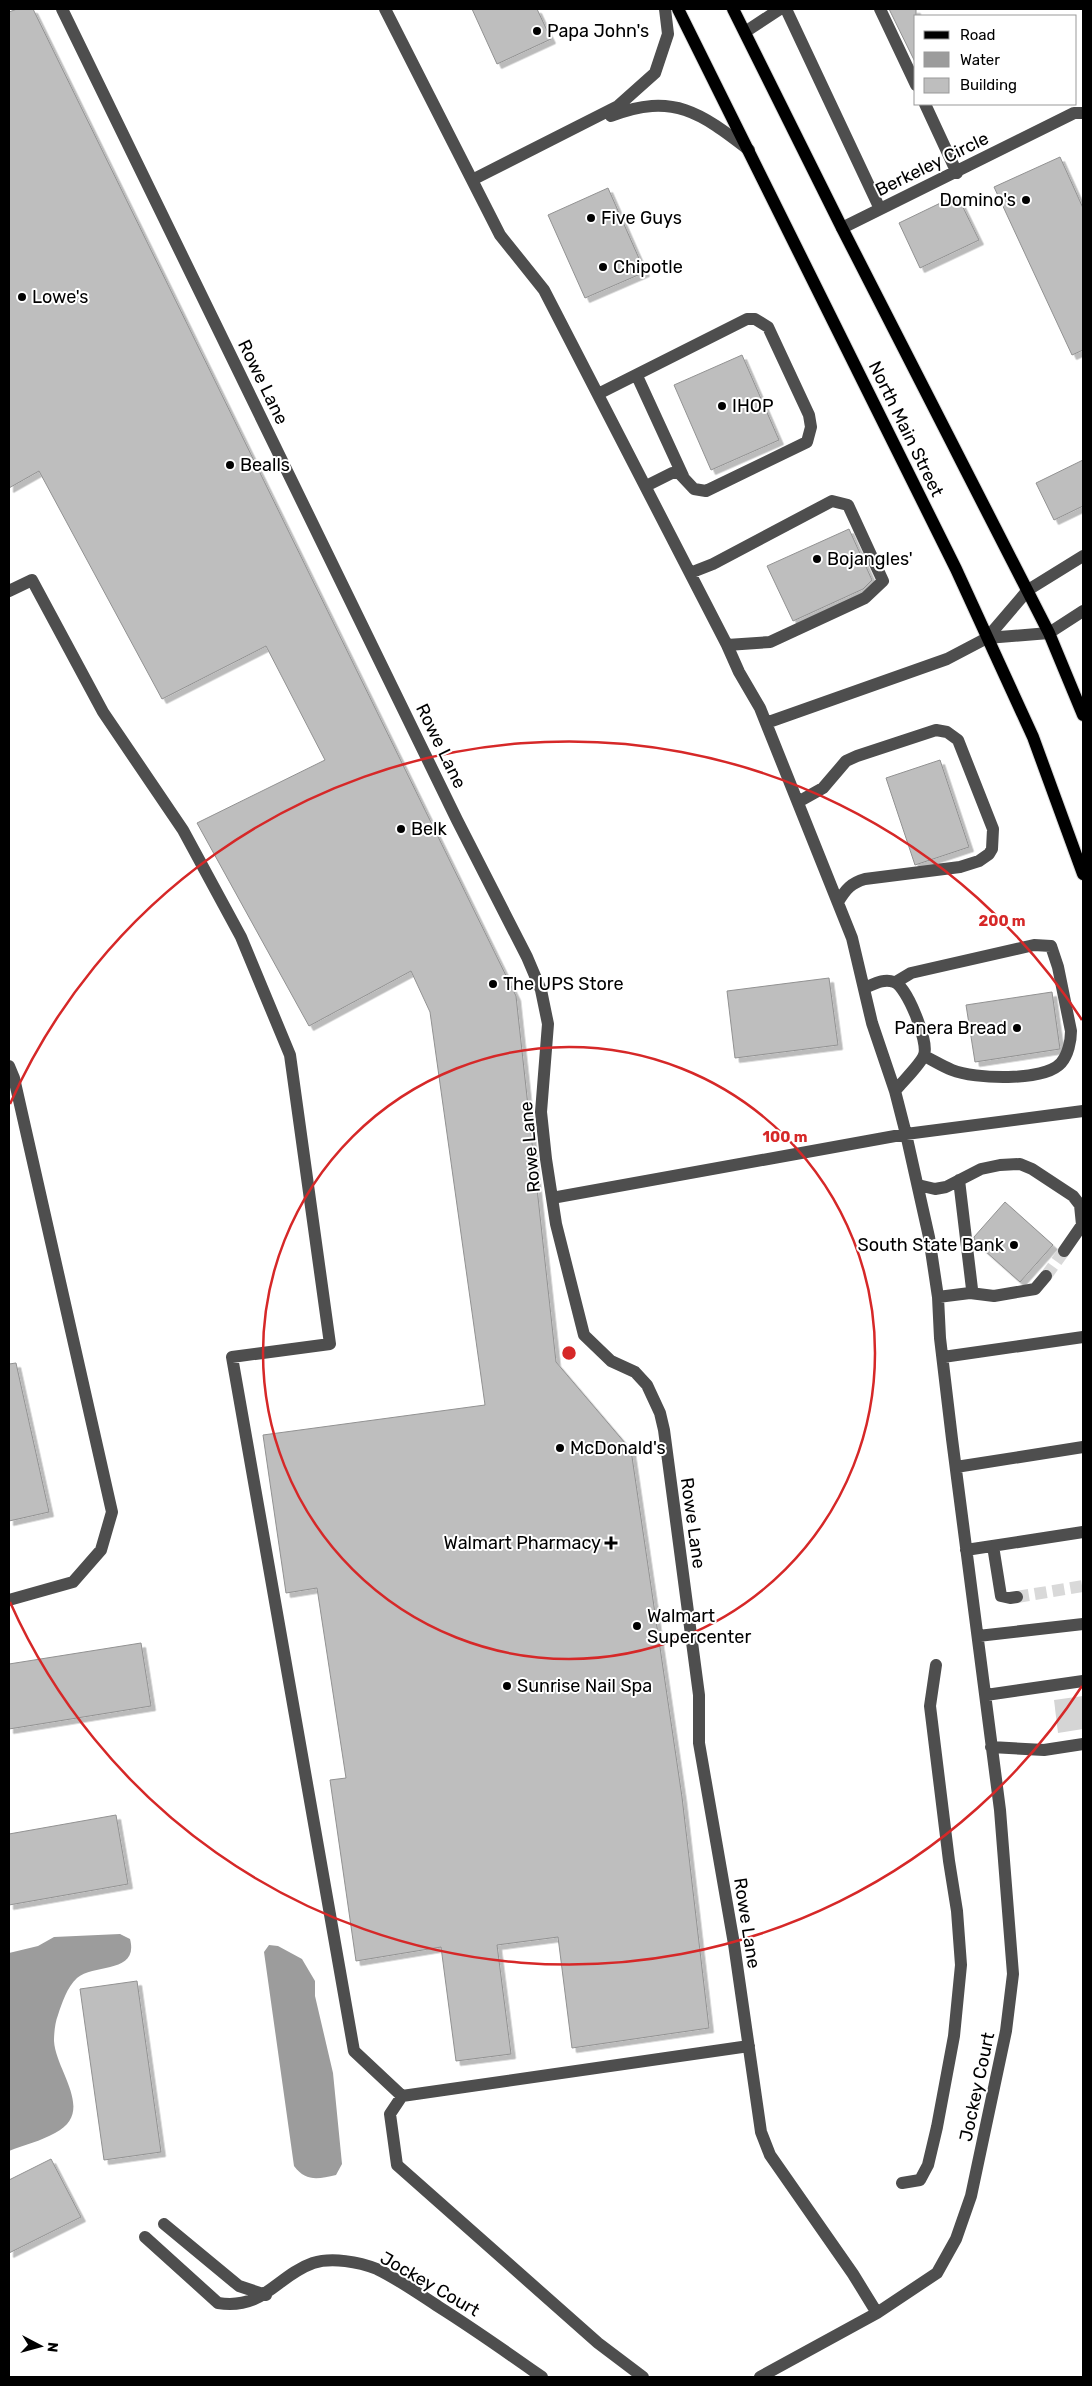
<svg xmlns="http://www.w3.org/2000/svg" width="1092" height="2386" font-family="Rubik,sans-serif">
<defs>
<filter id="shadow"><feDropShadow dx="4.5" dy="4.5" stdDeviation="0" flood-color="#0004"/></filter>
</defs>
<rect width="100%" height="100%" fill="#fff"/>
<path fill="#d5d5d5" d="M1083,1696V1729L1058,1733L1054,1700Z"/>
<path fill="#9c9c9c" d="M120,1934L130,1939C139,1974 95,1963 77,1978C67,1987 62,2003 58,2015C55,2022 54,2034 54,2041C56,2072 96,2112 55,2133C41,2141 24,2145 9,2151V1953L38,1946L54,1937Z
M269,1945L278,1946L302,1959L315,1981V1996L333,2073L342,2164L336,2175C318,2179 306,2182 294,2166L264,1952Z"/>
<path fill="#bebebe" stroke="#929292" filter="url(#shadow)" d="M17,9H33L516,996L556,1362L631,1450L682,1797L709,2028L572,2048L558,1937L497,1945L511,2054L456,2061L441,1947L356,1961L330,1780L346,1778L317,1588L286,1593L263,1435L485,1405L430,1012L411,971L309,1026L197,823L325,760L266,646L162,699L39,471L9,488V12Z
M472,9H537L551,39L497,64Z
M889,9H916V64Z
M1060,157L1083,208V350L1072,355L994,187Z
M608,188L645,272L585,298L548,215Z
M957,195L979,240L920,268L899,223Z
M742,355L779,440L711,470L674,385Z
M1083,460V506L1054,520L1036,483Z
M849,529L872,580L863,589L793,621L767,566Z
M940,760L969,847L915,865L886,778Z
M829,978L838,1045L735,1058L727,991Z
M1052,992L1060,1049L975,1062L966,1005Z
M1005,1202L1053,1245L1020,1282L975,1242L974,1237Z
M16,1363L49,1512L9,1521V1364Z
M141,1643L151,1706L9,1729V1664Z
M116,1815L128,1884L9,1905V1834Z
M137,1981L161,2152L104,2160L80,1989Z
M51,2159L81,2217L9,2253V2180Z"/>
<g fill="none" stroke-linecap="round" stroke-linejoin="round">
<path stroke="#d9d9d9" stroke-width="12" stroke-dasharray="12 6" stroke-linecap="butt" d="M1046,1276L1064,1251
M1017,1597L1083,1586"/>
<g stroke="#dbdbdb" stroke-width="14">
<path id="major" d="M678,9L956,569L1033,737L1083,874
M733,9L842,228L1049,633L1083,715"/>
</g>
<path stroke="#4e4e4e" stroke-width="12" d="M62,9L457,820L527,957L541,990L548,1024L541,1112L546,1159L556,1224L584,1335L611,1361L635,1372L647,1385L660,1413L664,1430L699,1695V1743L734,1944L761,2132L770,2155L853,2274L877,2313
M385,9L500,235L544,290L727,645L739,672L760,708L852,938L872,1023L895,1091L906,1134L929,1237L938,1297L940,1338L952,1439L1000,1810L1013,1974L1006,2031L971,2196L956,2239L937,2273L877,2313L760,2377
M786,9L880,209
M880,9L916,85
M745,32L780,9
M925,104L957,173
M611,116C673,92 701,113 749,150
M472,180L618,106L655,73L668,34L665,9
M842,228L1074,113H1083
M637,376L683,476
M598,394L747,319H755L768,327L809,415L811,427L807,442L706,491L694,489L679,473H672L646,486
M690,573L713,564L832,501L848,505L883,581L865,598L770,642L727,645
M9,591L32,580L103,712L183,830L241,937L290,1055L330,1344L232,1357L354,2051L402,2096
M987,638L1049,633L1083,611
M766,723L947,659L987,638L1028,590L1083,556
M798,802L823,788L846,761L857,756L936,730L947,732L958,740L993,829L992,849L989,854L979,861L960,867L865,879C851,883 846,889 838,902
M896,982L911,973L1034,945L1051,946L1058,967L1071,1031C1071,1041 1068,1055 1061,1063C1044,1082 974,1079 952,1070C942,1066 933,1060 924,1056
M864,988C874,984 884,978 894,982C907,986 929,1042 924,1055C921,1064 902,1082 895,1091
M9,1066L14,1078L112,1512L101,1550L73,1582L9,1600
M918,1185L935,1189L946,1187L981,1169L1000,1165L1020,1164L1032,1169L1073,1196L1080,1205L1082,1225L1064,1251
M552,1198L906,1134L1083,1111
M970,1293L994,1296L1035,1289L1046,1276
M938,1297L970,1293L972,1289L959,1180
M943,1357L1083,1337
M956,1467L1083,1447
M993,1546L1001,1596L1010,1598L1017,1597
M966,1550L1083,1532
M978,1636L1083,1624
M986,1695L1083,1681
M991,1747L1044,1750L1083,1744
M902,2183L920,2180L928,2165L937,2127L954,2036L961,1965L957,1911L949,1861L930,1706L936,1665
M164,2224L239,2286L266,2295
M145,2237L218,2303C265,2310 276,2276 313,2263C332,2257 359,2262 377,2269C398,2279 419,2294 439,2307C474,2329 508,2353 542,2377
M643,2377L598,2343L397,2165L390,2114L402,2096L749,2046"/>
<use href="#major" stroke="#000" stroke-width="12"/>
</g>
<g fill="none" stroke="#d62828" stroke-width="2.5">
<circle cx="569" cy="1353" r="306"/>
<path d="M1082 1686A612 612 0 0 1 10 1602M10 1104A612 612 0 0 1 1082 1020"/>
</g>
<g fill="#000" stroke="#fff" stroke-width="2">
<circle cx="537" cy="31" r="5"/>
<circle cx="1026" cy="200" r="5"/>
<circle cx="591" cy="218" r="5"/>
<circle cx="603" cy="267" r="5"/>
<circle cx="22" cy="297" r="5"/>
<circle cx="722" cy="406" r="5"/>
<circle cx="230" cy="465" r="5"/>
<circle cx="817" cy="559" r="5"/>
<circle cx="401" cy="829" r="5"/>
<circle cx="493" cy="984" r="5"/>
<circle cx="1017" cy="1028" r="5"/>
<circle cx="1014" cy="1245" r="5"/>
<circle cx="560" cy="1448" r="5"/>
<path d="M608.5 1535.5h5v5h5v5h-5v5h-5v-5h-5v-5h5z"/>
<circle cx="637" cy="1626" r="5"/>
<circle cx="507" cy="1686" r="5"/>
</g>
<g text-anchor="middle" stroke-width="4" stroke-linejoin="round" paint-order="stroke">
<g font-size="18" fill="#000" stroke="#fff" text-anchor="start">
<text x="547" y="37">Papa John's</text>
<text x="1016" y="206" text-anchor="end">Domino's</text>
<text x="601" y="224">Five Guys</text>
<text x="613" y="273">Chipotle</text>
<text x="32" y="303">Lowe's</text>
<text x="732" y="412">IHOP</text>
<text x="240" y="471">Bealls</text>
<text x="827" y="565">Bojangles'</text>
<text x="411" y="835">Belk</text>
<text x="503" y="990">The UPS Store</text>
<text x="1007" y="1034" text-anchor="end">Panera Bread</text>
<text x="1004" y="1251" text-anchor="end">South State Bank</text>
<text x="570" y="1454">McDonald's</text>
<text x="601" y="1549" text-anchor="end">Walmart Pharmacy</text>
<text x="647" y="1622">Walmart<tspan x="647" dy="21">Supercenter</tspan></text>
<text x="517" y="1692">Sunrise Nail Spa</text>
</g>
<g font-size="18" fill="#000" stroke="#fff">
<text transform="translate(932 164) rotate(-26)" y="6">Berkeley Circle</text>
<text transform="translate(263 382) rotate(64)" y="6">Rowe Lane</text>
<text transform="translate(906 429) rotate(64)" y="6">North Main Street</text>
<text transform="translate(441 746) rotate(64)" y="6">Rowe Lane</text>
<text transform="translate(530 1147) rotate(-95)" y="6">Rowe Lane</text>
<text transform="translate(693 1523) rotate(82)" y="6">Rowe Lane</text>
<text transform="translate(747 1923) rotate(81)" y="6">Rowe Lane</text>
<text transform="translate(977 2087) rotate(-78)" y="6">Jockey Court</text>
<text transform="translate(430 2284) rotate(30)" y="6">Jockey Court</text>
</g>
</g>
<circle cx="569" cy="1353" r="8" fill="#d62828" stroke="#fff" stroke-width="2.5"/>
<g font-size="15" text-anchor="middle" font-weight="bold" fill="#d62828" stroke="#fff" stroke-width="4" stroke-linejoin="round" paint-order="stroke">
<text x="1002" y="926">200 m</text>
<text x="785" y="1142">100 m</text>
</g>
<rect width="1092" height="2386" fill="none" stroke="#000000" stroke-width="20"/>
<rect x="914" y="15" width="162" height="90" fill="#ffffff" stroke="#999999"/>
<rect x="924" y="31" width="25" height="8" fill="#000000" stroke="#999999"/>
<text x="960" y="40" font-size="15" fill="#000000">Road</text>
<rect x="924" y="52" width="25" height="15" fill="#9c9c9c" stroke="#999999"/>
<text x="960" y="65" font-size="15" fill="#000000">Water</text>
<rect x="924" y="78" width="25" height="15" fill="#bebebe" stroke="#999999"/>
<text x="960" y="90" font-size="15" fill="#000000">Building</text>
<g transform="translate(40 2346) rotate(96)" stroke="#ffffff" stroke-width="4" paint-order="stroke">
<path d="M0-4L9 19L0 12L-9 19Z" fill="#000000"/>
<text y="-8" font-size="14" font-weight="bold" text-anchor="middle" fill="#000000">N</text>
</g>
</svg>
